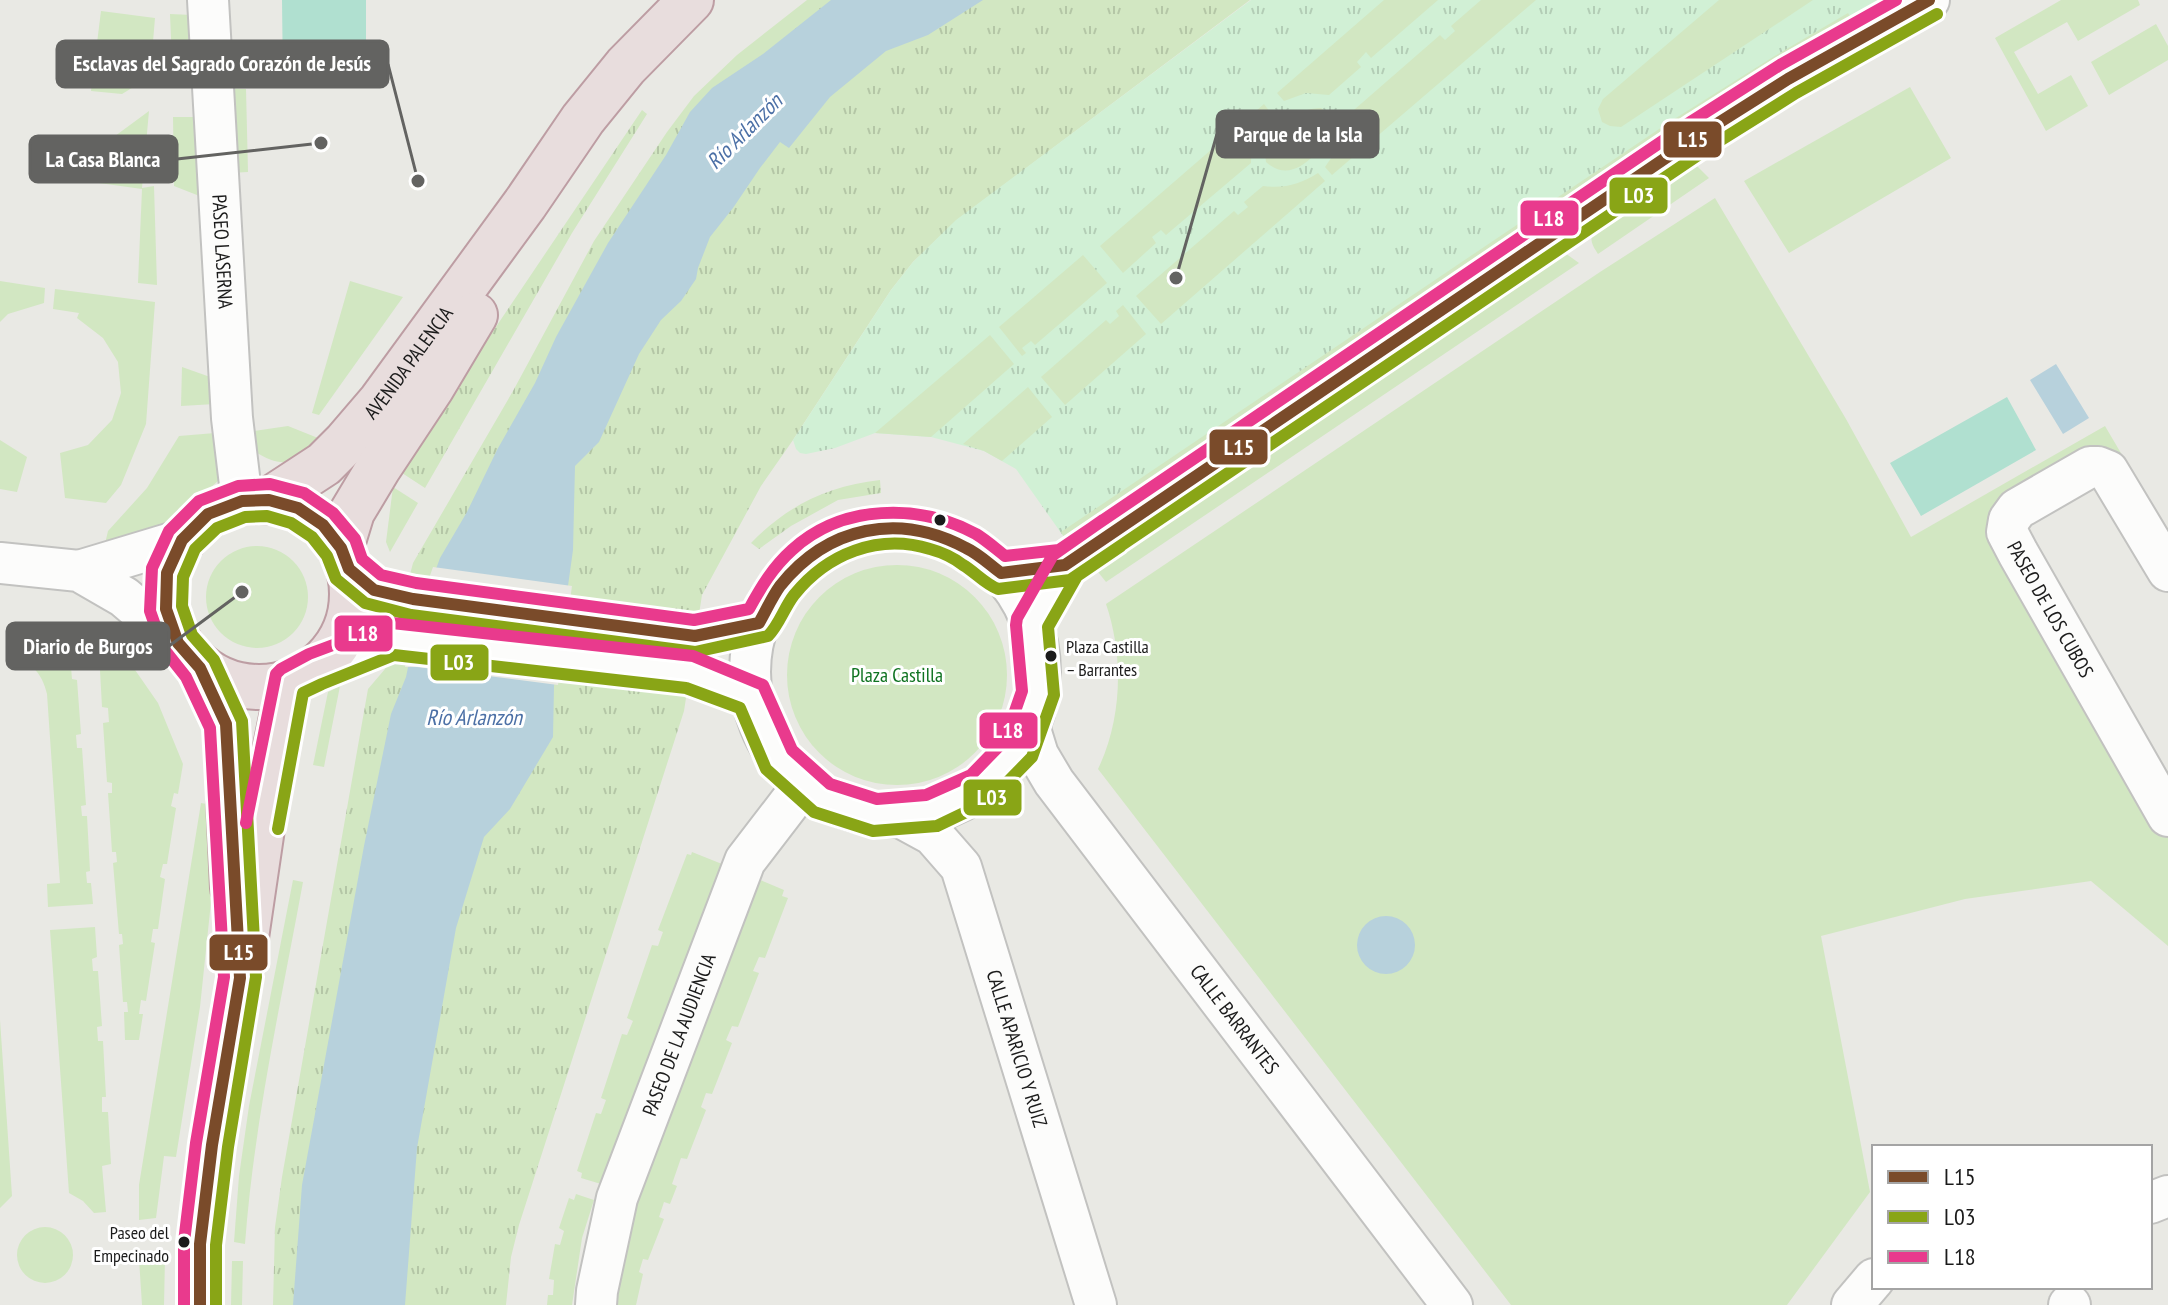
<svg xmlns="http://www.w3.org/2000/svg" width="2168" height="1305" font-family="'PT Sans Narrow',sans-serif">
<defs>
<pattern id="grass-tufts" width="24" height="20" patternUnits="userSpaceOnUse" patternTransform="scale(2)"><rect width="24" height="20" fill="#d2e7c2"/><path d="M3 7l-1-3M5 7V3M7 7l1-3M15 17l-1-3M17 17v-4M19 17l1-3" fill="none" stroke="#b4c6a6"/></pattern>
<pattern id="park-tufts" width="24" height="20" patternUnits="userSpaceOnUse" patternTransform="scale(2)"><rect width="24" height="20" fill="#d1f0d5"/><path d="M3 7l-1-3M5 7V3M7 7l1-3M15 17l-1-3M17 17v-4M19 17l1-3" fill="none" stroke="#b3cdb6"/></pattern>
</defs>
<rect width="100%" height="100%" fill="#e9e9e4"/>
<path fill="url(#grass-tufts)" d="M807,0H1250L957,220L913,262L891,290L793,440L761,486L702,595L684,711L519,1225L511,1257L506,1305H273L275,1227L282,1177L368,689L385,669L413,563L513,391L594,241L667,132L694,96L737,55Z
M642,110L647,114L572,233L425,488L402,473L417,444Z
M880,480L881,493L838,500L791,526L759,549L751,543C788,505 828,486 880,480Z"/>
<path fill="url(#park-tufts)" d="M1251,0H1885L1774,64L1670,131L1469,265L1066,540L1016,469L984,451L931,437L875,433L835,448L806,454L800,453L796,449L793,440L891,290L913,262L956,220Z"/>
<path fill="#d2e7c2" d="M1384,0H1438L1371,58L1366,52L1357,62L1361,67L1329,95L1306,93L1284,101L1277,93Z
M1481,0H1536L1332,175L1325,167L1340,145L1347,116L1440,35L1445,40L1455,31L1451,26Z
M1719,0H1813L1621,127L1610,126L1602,122L1598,109L1603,99Z
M2061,0H2138L2140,5L2078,41L2067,22L2014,52L2038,94L2071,75L2088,106L2046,131L1995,38Z
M101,11L155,18L150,77L122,94L91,91Z
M1848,13L1852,19C1744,82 1640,151 1536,220C1378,325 1223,433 1066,540L1061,532L1668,123L1773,57Z
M170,14L192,15L195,85L173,84Z
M2156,24L2168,46V60L2109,95L2091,62Z
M1910,87L1951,158L1789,253L1744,181Z
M225,88L246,89L248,172L230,173Z
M1264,104L1270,112C1257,130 1252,141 1251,163L1166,235L1161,230L1152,237L1156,243L1123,273L1100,246Z
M1321,108L1328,113L1332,127C1322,151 1293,187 1266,162C1262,131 1292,109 1321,108Z
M149,111L142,188L154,186L157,285L138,283L142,189L92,182L96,150Z
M173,117H197L202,197L174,186Z
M1690,165H1696L1709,178L1598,254C1592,245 1589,240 1594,229Z
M1318,173L1325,181L1161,324L1136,296L1234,211L1238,215L1248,207L1244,202L1263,186C1285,189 1300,184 1318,173Z
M1715,198L1846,419L1911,537L2105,426L2168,533L2110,460L1995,510L2168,835V946L2091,881L1965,899L1821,936L1870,1192L1787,1305H1511L1098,769C1122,719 1124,657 1106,604L1600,272Z
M1565,253L1579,263L1106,582L1094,567L1556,255Z
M1083,255L1107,283L1035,345L1031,341L1022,348L1026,353L1022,356L999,327Z
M0,281L45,288L44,303L8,314L0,322Z
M350,281L403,297L319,415L312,413Z
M55,289L155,302L146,424L121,485L106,503L65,498L60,453L88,445L112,420L121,393L118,362L103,338L77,318L79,313L53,309Z
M1123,305L1146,334L1065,405L1041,377L1106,320L1110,324L1119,316L1116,311Z
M990,335L1014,364L931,437L875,433Z
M182,367L213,378L215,404L181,406Z
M1028,387L1052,417L1002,461L984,451L963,444Z
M288,426L318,438L319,444C293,465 282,469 252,450L248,432Z
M215,433L218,481L174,520L146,536L104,548L108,531L147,488L179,436Z
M0,440L27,457L17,492L0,489Z
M393,487L418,503L390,552L386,542Z
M206 597a51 51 0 1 1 102 0a51 51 0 1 1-102 0Z
M787 675a110 110 0 1 1 220 0a110 110 0 1 1-220 0Z
M8,642L75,649L76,666L71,667L72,679L77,680L81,734L76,735L77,748H82L86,805L81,806L82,816H87L90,871L86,872L87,883H91L93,904L48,907L47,884L60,883L47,694C42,672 30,661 9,655Z
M99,652L124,654L158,703L183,764L178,794L174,793L171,806L176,808L167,864H163L160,877L165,879L158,929H153L151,942L155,943L146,1001L141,1000L139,1014H143L139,1040H125L124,1012H128L127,1002H123L119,945L123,944L122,934H119L113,863L117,862L116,852H112L108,793H112V783L107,782L103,723L109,722L108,708L102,707Z
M340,686L324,767L313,765L328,692Z
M201,803L213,805L211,902L200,1007L176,1157L164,1156L156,1218L139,1220V1185Z
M692,852L722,864L601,1184L581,1178L582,1173L577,1171L596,1113L601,1114L606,1100L601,1098L622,1034L627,1035L633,1021L627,1018L652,945L658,946L663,932L658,930L687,854L691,855Z
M758,879L784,890L782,896L788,898L765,958L759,957L753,971L759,973L738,1027L732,1026L726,1040L732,1043L712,1094L706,1093L701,1107L706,1110L687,1159L681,1158L672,1184L677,1186L670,1204L664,1202L659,1217L664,1219L648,1260L643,1259L639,1272L643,1274L636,1305H613L630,1220Z
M293,880L303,882C281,1002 254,1122 245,1244L234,1242L239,1176L249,1106Z
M95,927L97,957L92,959L93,971H98L102,1026L97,1027L98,1041H103L106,1097H102V1112H108L111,1164L102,1166L106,1212L94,1213L83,1201L69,1193L50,930Z
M0,1020L12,1196L0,1208Z
M576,1194L594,1200L582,1238L572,1305H547L548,1295H553L554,1280L549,1279L555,1244L560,1245L564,1231L559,1228L569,1198L574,1200Z
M17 1255a28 28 0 1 1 56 0a28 28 0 1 1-56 0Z
M165,1258L164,1305H142L139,1259Z
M232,1261H243L242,1305H231Z"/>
<path fill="#b0e0d0" d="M282,0H366V83H283Z
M2007,397L2036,450L1921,516L1890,463Z"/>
<path fill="#b7d1dc" d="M831,0H983L928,35L886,51L830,97L789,148L780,142L760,168L733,208L710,237L698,268L696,279L681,301L661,320L639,354L599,442L575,466L573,550L554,686L553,737L510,809L484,837L456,928L417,1148L405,1305H293L302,1185L364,846L391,714L406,677L418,619L440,558L467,512L497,450L535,383L556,337L608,243L666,155L690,112L712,88L763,54Z
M2056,364L2089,418L2063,434L2030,380Z
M1357 945a29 29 0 1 1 58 0a29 29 0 1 1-58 0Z"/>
<path fill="#e9e9e4" d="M433,567L572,586L558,685L417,667H405L415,618Z"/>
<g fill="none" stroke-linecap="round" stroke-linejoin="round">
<g stroke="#c2c2c0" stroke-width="44">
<g id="minor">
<path id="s1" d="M208,0L232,418L242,501"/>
<circle cx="895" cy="672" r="145"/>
<path d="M0,563L79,571L124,597L178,643"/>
<path d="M349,569L374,590L413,599L695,636L759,623"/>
<path d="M79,571L182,540"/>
<path id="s2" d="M2168,571L2108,471L2098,467H2090L2017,509L2009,520L2007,532L2018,553L2168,816"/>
<path d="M1032,624L1065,565L1701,134L1788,79L1929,0"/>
<path d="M315,669L392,639L690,672L752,696"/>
<path id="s3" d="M1029,726L1038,755L1054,782L1452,1305"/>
<path id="s4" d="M900,817L933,835L961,867L1096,1305"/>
<path d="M2150,1203L2168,1196"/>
<path id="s5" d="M596,1305L597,1291L617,1198L745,861L804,784"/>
<path d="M1852,1305L1874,1279"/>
<path d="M2069,1305H2070"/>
</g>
</g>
<g stroke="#bd9da3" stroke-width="48">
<g id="highway">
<path id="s6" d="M269,500L324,464L345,443L381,401L525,204L583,119L626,66L691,0"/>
<circle cx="259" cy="594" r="93"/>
<path d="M341,548L352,512L379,467L432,387L475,315"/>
<path d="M200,668L226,724L230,777L229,800L233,888"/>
<path d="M200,1305V1244L212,1145L240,978L269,781L289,683"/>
</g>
</g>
<use href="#minor" stroke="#fcfcfb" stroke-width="40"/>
<use href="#highway" stroke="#e8dddd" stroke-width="44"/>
<g stroke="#fff" stroke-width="18">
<path id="bus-1" d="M1001,573L1065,565L1701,134L1788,79L1929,0
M759,623C766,611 772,597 780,586C828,526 899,512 966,548C979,554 990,565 1001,573
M200,1305V1244L212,1145L240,978L226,724L200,668L178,643L166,609L167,573L182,540L208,514L242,501L269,500L298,508L323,525L341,548L349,569L374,590L413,599L695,636L759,623"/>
</g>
<g stroke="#fff" stroke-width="18">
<path id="bus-2" d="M278,829L303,693L322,684L394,655L686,688L740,708L766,769L814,812L873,831L937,826L989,801L1032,757L1054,695L1048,627L1077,576L1121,546
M216,1305V1245L228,1147L256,977L242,721L214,660L192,635L182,606L183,577L195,549L217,528L245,517L267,516L291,523L312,537L327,556L336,579L365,603L411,615L695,652L768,636C779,625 784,608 794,595C827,554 878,533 930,549C941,552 954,558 963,565C975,572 985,584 998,589L1070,580L1710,147L1796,93L1937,14"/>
</g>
<g stroke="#fff" stroke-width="18">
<path id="bus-3" d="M246,823L276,674L281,669L309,654L392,623L693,656L763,685L792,750L830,784L877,799L926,795L971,775L1005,740L1022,691L1016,625L1017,618L1053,555L1103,520
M184,1305V1242L196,1143L224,977L210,728L186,677L163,648L150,611L152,568L169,531L199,501L238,486L270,484L304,493L333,513L355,539L362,559L381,575L416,583L694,620L749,609C761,587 773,567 792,550C842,504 919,503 976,534C986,540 996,549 1005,556L1059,550L1692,121L1780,65L1896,0"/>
</g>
<use href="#bus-1" stroke="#7a4b2a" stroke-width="12"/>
<use href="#bus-2" stroke="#89a516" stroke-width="12"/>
<use href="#bus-3" stroke="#e93a8d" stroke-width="12"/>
</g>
<g fill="#1b1b1b" stroke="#fff" stroke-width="3">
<circle cx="940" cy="520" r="7"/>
<circle cx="1051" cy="656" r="7"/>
<circle cx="184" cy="1242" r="7"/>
</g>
<g text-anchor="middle" stroke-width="6" stroke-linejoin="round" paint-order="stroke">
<g font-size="18" fill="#1b1b1b" stroke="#fff" text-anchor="start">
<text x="1066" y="653">Plaza Castilla<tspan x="1066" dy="23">– Barrantes</tspan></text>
<text x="169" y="1239" text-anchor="end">Paseo del<tspan x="169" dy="23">Empecinado</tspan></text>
</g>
<g font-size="20" fill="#1b1b1b" stroke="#fff">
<text dy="7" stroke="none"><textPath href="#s1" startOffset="252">PASEO LASERNA</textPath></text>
<text dy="7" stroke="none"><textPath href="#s6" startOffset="198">AVENIDA PALENCIA</textPath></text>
<text dy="7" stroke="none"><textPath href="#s2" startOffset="334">PASEO DE LOS CUBOS</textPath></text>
<text dy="7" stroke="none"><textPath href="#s3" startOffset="360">CALLE BARRANTES</textPath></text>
<text dy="7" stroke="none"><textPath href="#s5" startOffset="284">PASEO DE LA AUDIENCIA</textPath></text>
<text dy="7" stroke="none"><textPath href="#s4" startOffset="270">CALLE APARICIO Y RUIZ</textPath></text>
</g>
<g font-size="20" fill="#0f7321" stroke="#fff">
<text x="897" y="682">Plaza Castilla</text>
</g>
<g font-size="22" font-style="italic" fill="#4c70a6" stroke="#fff">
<text transform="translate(744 131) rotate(-45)" y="8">Río Arlanzón</text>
<text x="474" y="725">Río Arlanzón</text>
</g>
</g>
<path fill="none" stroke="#636361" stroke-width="3" d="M418 181L388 64M1176 278L1217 134M321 143L177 159M242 592L169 646"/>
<g fill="#636361" stroke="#fff" stroke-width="3">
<circle cx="418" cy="181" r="8"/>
<circle cx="1176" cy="278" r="8"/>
<circle cx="321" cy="143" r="8"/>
<circle cx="242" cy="592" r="8"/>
</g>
<g fill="#636361" stroke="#636361" stroke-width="3">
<rect x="57" y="41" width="331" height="46" rx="8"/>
<rect x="1217" y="111" width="161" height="46" rx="8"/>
<rect x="30" y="136" width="147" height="46" rx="8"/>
<rect x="7" y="623" width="162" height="46" rx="8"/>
</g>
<g font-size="22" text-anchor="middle" font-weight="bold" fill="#fff">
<text x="222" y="71">Esclavas del Sagrado Corazón de Jesús</text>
<text x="1298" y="142">Parque de la Isla</text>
<text x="103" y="167">La Casa Blanca</text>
<text x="88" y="654">Diario de Burgos</text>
</g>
<g stroke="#fff" stroke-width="3">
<rect x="1662" y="120" width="61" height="39" rx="8" fill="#7a4b2a"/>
<rect x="1608" y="176" width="61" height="39" rx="8" fill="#89a516"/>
<rect x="1519" y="199" width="61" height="38" rx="8" fill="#e93a8d"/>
<rect x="1208" y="428" width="61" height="38" rx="8" fill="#7a4b2a"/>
<rect x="333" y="614" width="61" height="39" rx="8" fill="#e93a8d"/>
<rect x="429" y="643" width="61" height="39" rx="8" fill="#89a516"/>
<rect x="978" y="711" width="61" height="39" rx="8" fill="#e93a8d"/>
<rect x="962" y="778" width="61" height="39" rx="8" fill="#89a516"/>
<rect x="208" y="933" width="61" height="39" rx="8" fill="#7a4b2a"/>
</g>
<g font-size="22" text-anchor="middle" font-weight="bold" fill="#fff">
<text x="1693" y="147">L15</text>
<text x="1639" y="203">L03</text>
<text x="1549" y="226">L18</text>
<text x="1239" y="455">L15</text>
<text x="363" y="641">L18</text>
<text x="459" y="670">L03</text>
<text x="1008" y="738">L18</text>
<text x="992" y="805">L03</text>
<text x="239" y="960">L15</text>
</g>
<rect x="1872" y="1145" width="280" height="144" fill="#ffffff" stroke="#a4a4a4" stroke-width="2"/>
<rect x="1888" y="1171" width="40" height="12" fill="#7a4b2a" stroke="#a4a4a4" stroke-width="2"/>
<text x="1944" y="1185" font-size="24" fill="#1b1b1b">L15</text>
<rect x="1888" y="1211" width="40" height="12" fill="#89a516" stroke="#a4a4a4" stroke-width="2"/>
<text x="1944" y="1225" font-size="24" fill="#1b1b1b">L03</text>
<rect x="1888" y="1251" width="40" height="12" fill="#e93a8d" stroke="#a4a4a4" stroke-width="2"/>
<text x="1944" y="1265" font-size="24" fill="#1b1b1b">L18</text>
</svg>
